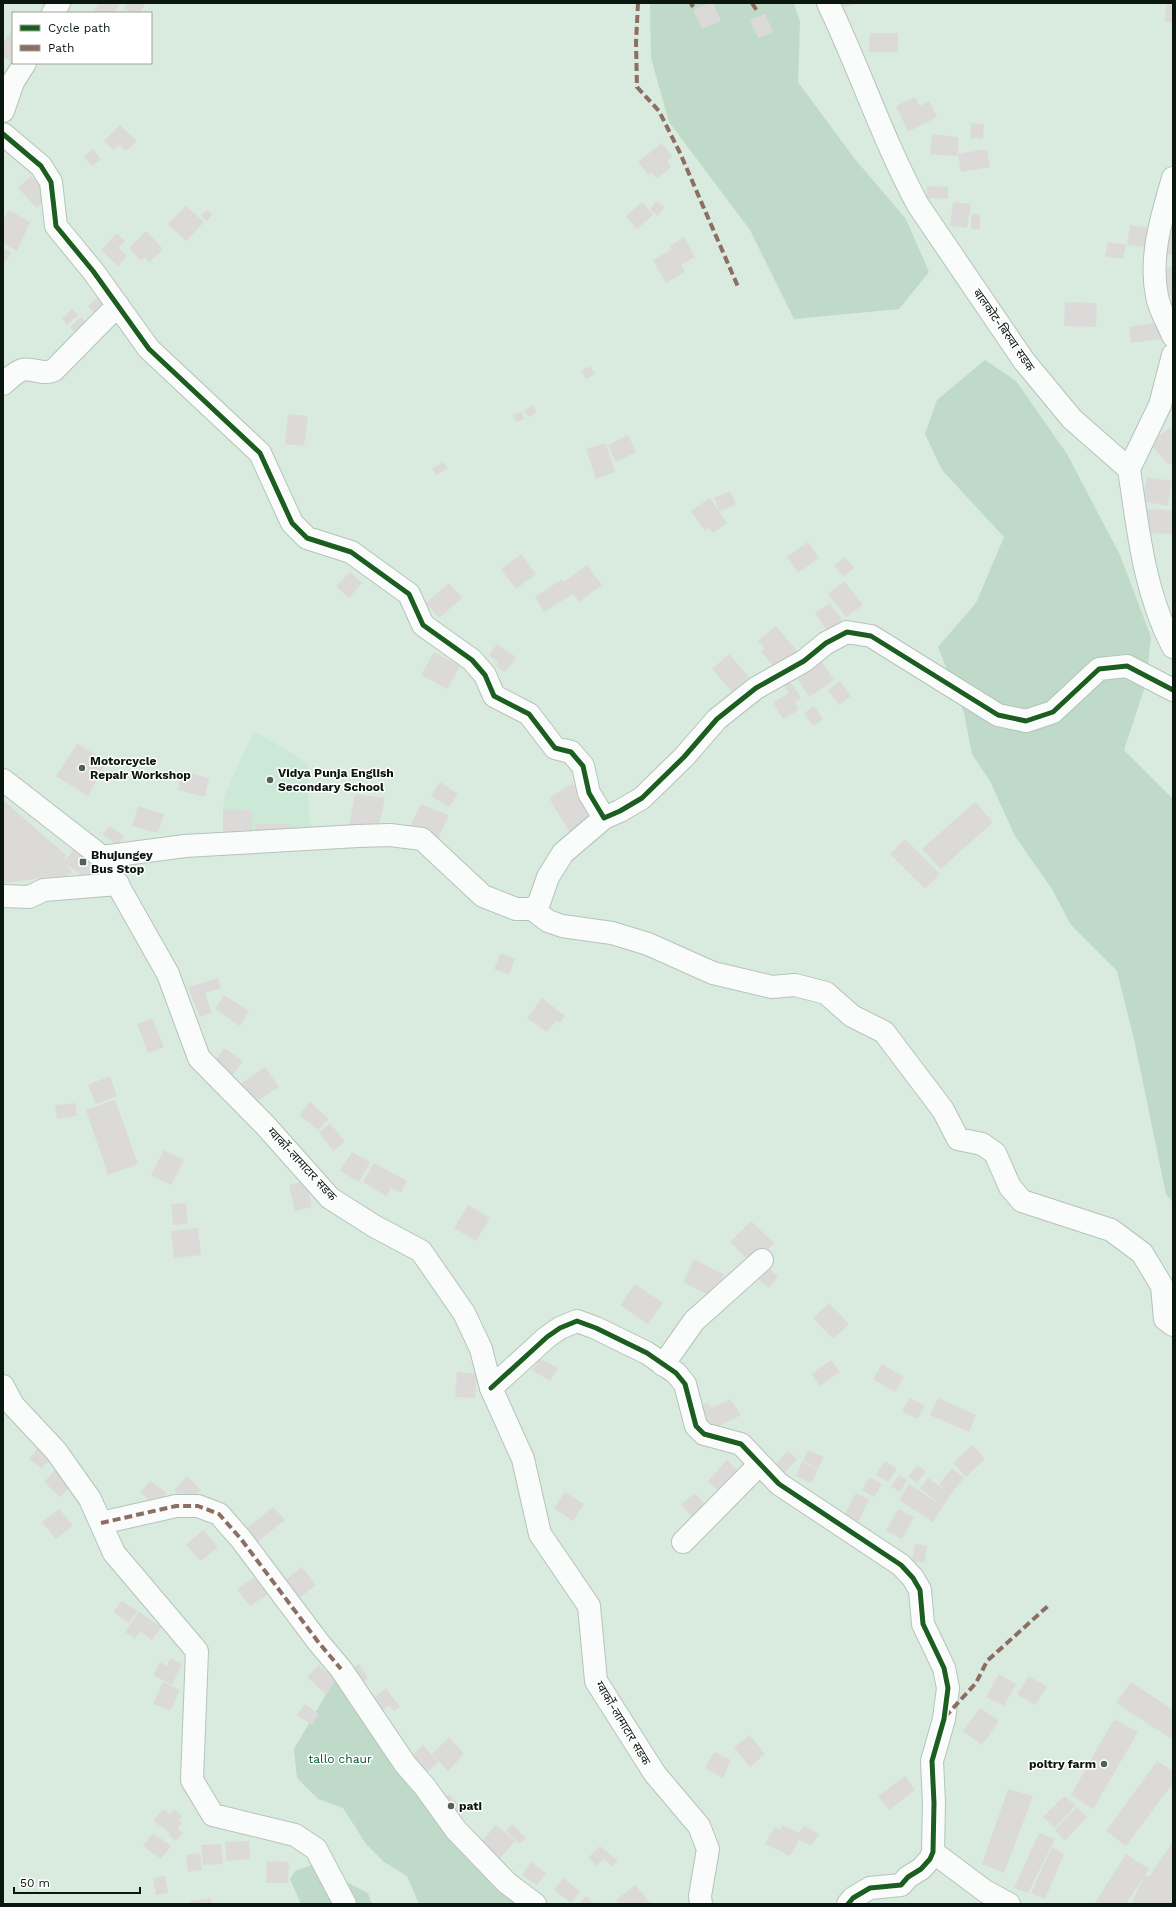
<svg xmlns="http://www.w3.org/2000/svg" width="1176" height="1907" font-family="'Work Sans','Noto Sans Devanagari',sans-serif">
<rect width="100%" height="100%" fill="#d9eadf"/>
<path fill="#cbe9d6" d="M254,731L308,763L309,816L315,837L223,833L224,797Z"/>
<path fill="#bfdac8" d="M650,3H794L800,22L798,82L854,158L906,219L929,272L899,309L794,319L750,230L669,122L651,58Z
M985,360L1016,381L1067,454L1120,555L1151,637L1146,683L1124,750L1173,799V1203L1166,1194L1134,1039L1117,971L1071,925L1052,889L1015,836L990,781L972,754L964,713L938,647L976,603L1004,537L942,470L925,434L937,400Z
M341,1669L370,1724L406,1782L433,1802L535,1904H419L407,1876L384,1862L366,1844L343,1808L318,1799L297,1778L294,1749Z
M312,1865L368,1893L372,1904H301L290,1879L295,1871Z"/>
<path fill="#dcdad8" d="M99,3H120L114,13H93Z
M128,3H146L139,13H132L124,8Z
M710,3H713L721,21L702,29L693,10Z
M840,3H857V4L841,8Z
M1167,3H1173V23L1164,21Z
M765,14L773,32L758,38L750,20Z
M13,29V63L17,67L3,56V44Z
M870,33H898V52H869Z
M915,97L920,106L929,101L937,117L908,132L896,106Z
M971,123L984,124L983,139L970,138Z
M120,125L137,141L126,151L119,145L114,150L104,141Z
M932,134L958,137V154L956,156L930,154Z
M662,143L673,157L667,162L671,167L657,179L651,172L648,175L638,162Z
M93,149L101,159L92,166L84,157Z
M987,149L990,167L961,172L958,154Z
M31,176L50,195L37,208L18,188Z
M927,186L948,187V199L927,198Z
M656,201L665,207L658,216L650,210Z
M642,202L653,215L637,229L626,216Z
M953,202L971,204L967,228L950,226Z
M186,206L204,222L186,241L168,224Z
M9,210L30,222L17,251L3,243V221Z
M207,210L212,215L206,221L201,215Z
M971,214H980V229H971Z
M1173,223V255H1166L1163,224Z
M1130,225L1148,228L1144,247L1127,245Z
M146,231L163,249L149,263L145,257L141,261L129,248Z
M117,233L125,241L118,248L127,256L118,266L101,250Z
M684,237L695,257L681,265L685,272L666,283L653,260L672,249L670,246Z
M1108,242L1126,245L1123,259L1105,256Z
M3,248L11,253L6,262L3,261Z
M1173,266V295L1170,296L1161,270Z
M99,296L110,309L99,319L88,306Z
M1065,302L1097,303L1096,327L1064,326Z
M72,309L78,315L67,325L62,319Z
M81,317L92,329L81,339L70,327Z
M1159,322L1161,339L1131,343L1129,327Z
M590,366L595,374L586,379L581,371Z
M532,405L537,412L529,417L524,411Z
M521,412L524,419L516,422L513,415Z
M288,414L308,416L304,446L285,444Z
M1170,427L1173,430V462L1169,465L1150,444Z
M628,435L636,452L616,462L608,445Z
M606,443L615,472L596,479L586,449Z
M443,462L448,468L436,475L432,469Z
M1147,477L1172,481L1168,506L1142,501Z
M730,491L736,504L720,512L714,498Z
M710,498L727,523L713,533L709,528L705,531L691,511Z
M1147,509L1173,510V534L1147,533Z
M808,542L819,558L798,573L787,557Z
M521,554L536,574L516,589L501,569Z
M845,557L854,568L843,577L834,565Z
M587,565L602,585L579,602L573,594L544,612L535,597L562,579L564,582Z
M350,572L362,583L349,598L336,586Z
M844,581L863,605L846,617L828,594Z
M449,583L462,598L439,618L426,603Z
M830,603L842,620L827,631L815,613Z
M776,626L798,652L777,670L761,652L765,649L758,641Z
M497,644L516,657L505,672L496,666L498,662L489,655Z
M434,652L460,666L447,689L421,675Z
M729,654L749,677L732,692L712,669Z
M821,660L834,680L809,697L796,676Z
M790,681L801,698L795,702L799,710L783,719L773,702L789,693L784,685Z
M840,681L851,696L839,705L828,690Z
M814,706L823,719L813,726L804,713Z
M77,744L107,761L88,796L56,776Z
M182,771L209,778L205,797L178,790Z
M440,782L458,794L449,807L431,796Z
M573,783L594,817L570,833L549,798Z
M355,794L385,798L378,830L349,827Z
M3,800L66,855L64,862L72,872L63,879L50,877L3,883Z
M975,802L993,822L941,869L922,849Z
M421,804L449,815L438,838L410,826Z
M138,806L164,814L158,833L132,826Z
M223,809L252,810V834L223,833Z
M255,824H291L290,837L255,836Z
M109,826L124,836L118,845L103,835Z
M905,839L940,874L925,889L890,854Z
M77,845L100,863L87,880L64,862Z
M501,953L515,959L509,975L494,969Z
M218,978L221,988L205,993L212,1013L200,1017L188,987Z
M224,995L249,1011L240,1026L215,1009Z
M542,998L565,1016L560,1023L556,1021L547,1032L527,1018Z
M152,1018L164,1047L148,1053L137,1024Z
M224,1048L243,1061L233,1075L214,1062Z
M265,1067L279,1087L254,1103L240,1084Z
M110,1076L117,1096L96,1104L88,1085Z
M115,1100L138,1164L108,1175L86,1110Z
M310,1102L329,1119L318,1130L299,1115Z
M75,1103L77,1116L57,1119L55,1105Z
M330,1123L345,1142L333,1151L319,1132Z
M164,1150L184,1160L171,1185L151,1175Z
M352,1152L370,1162L359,1182L340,1171Z
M374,1163L407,1181L401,1193L391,1188L386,1196L363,1182Z
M306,1181L312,1207L295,1211L289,1185Z
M186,1203L188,1224L173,1225L171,1204Z
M468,1205L490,1218L476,1241L454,1228Z
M751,1221L774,1243L753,1265L730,1242Z
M198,1228L201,1255L174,1258L171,1231Z
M694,1259L724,1275L712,1297L683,1282Z
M760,1262L778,1276L769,1288L751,1274Z
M635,1284L663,1303L648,1324L620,1305Z
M829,1303L849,1324L833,1339L813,1318Z
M540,1359L558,1368L550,1381L532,1370Z
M831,1360L840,1372L820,1386L811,1374Z
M882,1364L904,1377L895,1392L873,1379Z
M457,1372L477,1374L475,1398L455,1397Z
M910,1398L925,1406L917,1419L902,1411Z
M938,1398L976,1415L969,1432L930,1415Z
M730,1399L741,1415L717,1427L704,1418L699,1406L708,1403L712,1408Z
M40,1445L53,1456L42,1469L29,1459Z
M972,1445L985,1459L966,1477L953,1463Z
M808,1450L824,1457L818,1469L803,1461Z
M788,1451L797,1459L780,1478L770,1470Z
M727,1460L744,1476L724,1497L708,1481Z
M885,1461L897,1469L888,1482L876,1475Z
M802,1462L818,1470L811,1483L796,1476Z
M917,1465L926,1471L917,1483L908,1477Z
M58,1467L74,1483L60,1497L44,1482Z
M952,1468L964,1478L951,1494L933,1522L899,1500L909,1484L942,1506L920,1488L928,1478L947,1492L939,1484Z
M899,1475L907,1480L900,1492L891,1486Z
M187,1476L201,1490L188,1504L174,1490Z
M870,1477L882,1484L874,1497L862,1490Z
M150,1481L167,1493L158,1506L140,1493Z
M565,1492L584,1504L573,1521L554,1508Z
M695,1493L706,1506L692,1517L681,1504Z
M856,1493L869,1500L856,1526L842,1519Z
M273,1507L285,1520L251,1547L241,1533Z
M59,1509L73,1525L56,1539L42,1522Z
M898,1509L914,1517L902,1539L886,1531Z
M203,1530L218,1547L201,1561L186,1545Z
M915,1544L927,1546L924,1563L912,1561Z
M302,1567L316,1585L295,1601L282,1583Z
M258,1575L271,1592L250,1606L237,1589Z
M122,1601L138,1611L129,1623L113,1612Z
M139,1612L161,1627L152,1640L140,1631L135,1639L125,1632Z
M170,1658L182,1664L172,1685L153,1675L160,1662L167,1666Z
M359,1664L368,1678L356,1687L346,1672Z
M319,1665L336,1681L325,1694L307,1677Z
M999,1674L1016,1684L1004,1706L986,1697Z
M1029,1676L1047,1687L1035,1705L1017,1694Z
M163,1682L180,1690L170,1711L153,1704Z
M1131,1682L1173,1710V1740L1116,1703Z
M386,1688L400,1707L394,1711L389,1705L377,1715L368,1703Z
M305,1704L319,1714L312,1725L297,1715Z
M980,1708L999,1721L982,1745L963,1731Z
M1114,1719L1138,1732L1093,1809L1071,1795Z
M750,1735L765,1754L750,1767L734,1747Z
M449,1737L464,1754L448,1771L432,1754Z
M423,1745L438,1762L424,1775L409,1759Z
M714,1752L731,1760L723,1778L705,1768Z
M1157,1761L1173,1771V1783L1126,1846L1106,1831Z
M905,1776L915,1790L889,1810L878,1796Z
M1008,1789L1033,1796L1004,1873L982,1864Z
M449,1794L464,1810L454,1818L439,1803Z
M1064,1796L1076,1805L1055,1828L1043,1817Z
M1077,1807L1087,1817L1065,1841L1055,1830Z
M163,1809L170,1814L174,1809L183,1816L179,1820L182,1823L177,1829L183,1833L176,1841L168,1835L170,1833L153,1821Z
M512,1824L526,1838L519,1844L506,1830Z
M496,1825L515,1841L497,1862L478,1846Z
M783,1825L799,1833L804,1826L819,1834L811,1846L799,1840L790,1856L765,1844L775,1827L780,1830Z
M153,1833L171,1846L161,1859L143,1846Z
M1039,1833L1055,1839L1028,1893L1014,1888Z
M249,1841L250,1859L227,1861L225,1842Z
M1173,1841V1904H1131L1145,1875L1126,1904H1094L1126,1854L1149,1869L1145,1875L1149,1877Z
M221,1844L223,1864L203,1865L201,1845Z
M600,1846L618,1861L612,1866L603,1859L597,1866L588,1858Z
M1052,1847L1064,1854L1045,1899L1031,1893Z
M200,1853L202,1870L188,1872L186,1855Z
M267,1861L289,1862L288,1883H266Z
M531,1862L546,1873L537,1885L522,1875Z
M165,1876L168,1893L156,1895L153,1878Z
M563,1878L580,1891L571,1903L554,1890Z
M635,1885L651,1904H619L616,1900Z
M586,1896L595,1904H579Z
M211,1898L212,1904H191L190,1901Z"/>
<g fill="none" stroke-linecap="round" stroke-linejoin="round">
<g stroke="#b5c4bb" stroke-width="24">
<path id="minor" d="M53,13L59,3
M3,111L13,82L25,63
M3,134L41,166L51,182L56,226L93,271L149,349L260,453L292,523L307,538L351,552L409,594L423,625L472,660L485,675L494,696L529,714L555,748L571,752L583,766L589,793L604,818L620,811L642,798L684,757L717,719L756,688L804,661L826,643L847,632L871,636L998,715L1026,721L1053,712L1099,669L1127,666L1173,690
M1173,178C1162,216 1149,256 1157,296C1159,309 1168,323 1173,336
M3,384C9,379 14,373 22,370C33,367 43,376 54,370L118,305
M1129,469L1160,405L1173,355
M102,857L185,846L358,836L390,835L422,839L483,896L516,909H532L539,903L548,877L563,853L604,818
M3,896L29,897L44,890L118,884
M532,909L548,921L562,926L612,933L648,944L713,973L772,987L795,985L826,993L852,1016L884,1032L943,1110L958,1139L982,1144L995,1153L1010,1187L1022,1201L1111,1230L1142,1253L1162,1286L1165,1319L1173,1325
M663,1365L694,1321L762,1260
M3,1386L13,1405L56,1451L90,1499L114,1553L197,1651L192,1780L213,1815L295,1835L316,1849L345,1904
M491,1388L547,1337L560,1328L577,1321L596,1328L647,1353L676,1373L685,1384L696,1426L704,1434L741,1444L779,1484L901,1565L913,1578L920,1590L923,1624L944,1668L948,1688L944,1719L932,1761L934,1803L933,1852L930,1859L921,1869L908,1877L901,1885L870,1888L853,1898L848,1904
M101,1523L176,1506H198L219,1514L241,1539L319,1643L341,1669L405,1764L425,1787L456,1830L507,1883L535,1904
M683,1542L760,1464
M933,1852L985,1891L1009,1904"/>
</g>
<g stroke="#b5c4bb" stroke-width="24">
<path id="major" d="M828,3C860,70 883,140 918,205L1024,361L1072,419L1129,469C1138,529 1144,592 1173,647
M3,780L102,857L168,974L199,1058L265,1125L330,1198L374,1226L421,1251L464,1313L481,1349L491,1388L523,1459L540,1534L589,1606L596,1681L655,1774L699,1826L708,1849L700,1896L701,1904"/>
</g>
<use href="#minor" stroke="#f9fcfa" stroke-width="22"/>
<use href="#major" stroke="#f9fcfa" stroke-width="22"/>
<path stroke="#8d6e63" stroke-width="4" stroke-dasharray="8 4" stroke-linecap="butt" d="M638,3L636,43L637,87L659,111L680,153L739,289
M691,3L693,7
M752,3L757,11
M101,1523L176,1506H198L219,1514L241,1539L319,1643L341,1669
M945,1717L976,1683L987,1661L1048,1606"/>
<g stroke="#fff" stroke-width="8">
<path id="cycleway" d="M3,134L41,166L51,182L56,226L93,271L149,349L260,453L292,523L307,538L351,552L409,594L423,625L472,660L485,675L494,696L529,714L555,748L571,752L583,766L589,793L604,818L620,811L642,798L684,757L717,719L756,688L804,661L826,643L847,632L871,636L998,715L1026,721L1053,712L1099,669L1127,666L1173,690
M491,1388L547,1337L560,1328L577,1321L596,1328L647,1353L676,1373L685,1384L696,1426L704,1434L741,1444L779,1484L901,1565L913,1578L920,1590L923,1624L944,1668L948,1688L944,1719L932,1761L934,1803L933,1852L930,1859L921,1869L908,1877L901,1885L870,1888L853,1898L848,1904"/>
</g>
<use href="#cycleway" stroke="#1b5e20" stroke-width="5"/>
</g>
<g fill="#526158" stroke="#fff" stroke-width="1.5">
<circle cx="82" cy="768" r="4"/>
<circle cx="270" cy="780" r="4"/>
<rect x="79" y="858" width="8" height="8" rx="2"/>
<circle cx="1104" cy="1764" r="4"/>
<circle cx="451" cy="1806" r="4"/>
</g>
<g text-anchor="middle" stroke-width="3" stroke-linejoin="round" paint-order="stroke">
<g font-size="12" fill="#0a170f" stroke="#fff">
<text transform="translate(1004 330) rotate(55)" y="4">बालकोट-बिरुवा सडक</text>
<text transform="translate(302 1164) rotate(47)" y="4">ग्वार्को-लामाटार सडक</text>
<text transform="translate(623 1723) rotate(59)" y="4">ग्वार्को-लामाटार सडक</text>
</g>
<g font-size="12" font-weight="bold" fill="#0a170f" stroke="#fff" text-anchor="start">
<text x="90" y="765">Motorcycle<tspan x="90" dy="14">Repair Workshop</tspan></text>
<text x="278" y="777">Vidya Punja English<tspan x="278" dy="14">Secondary School</tspan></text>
<text x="91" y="859">Bhujungey<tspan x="91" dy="14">Bus Stop</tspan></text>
<text x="1096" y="1768" text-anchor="end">poltry farm</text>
<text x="459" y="1810">pati</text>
</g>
<g font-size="12" fill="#00502e" stroke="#fff">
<text x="340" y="1763">tallo chaur</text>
</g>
</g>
<rect width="1176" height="1907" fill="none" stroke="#0a170f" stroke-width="8"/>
<rect x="12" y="12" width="140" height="52" fill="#ffffff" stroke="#9da29f"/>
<rect x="20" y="25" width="20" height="6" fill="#1b5e20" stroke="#9da29f"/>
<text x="48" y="32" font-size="12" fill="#0a170f">Cycle path</text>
<rect x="20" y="45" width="20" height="6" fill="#8d6e63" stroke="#9da29f"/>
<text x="48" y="52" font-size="12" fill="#0a170f">Path</text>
<path d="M14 1887v6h126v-6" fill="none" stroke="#0a170f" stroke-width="2"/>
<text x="20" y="1887" font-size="12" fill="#0a170f" stroke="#ffffff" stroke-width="3" paint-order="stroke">50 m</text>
</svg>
